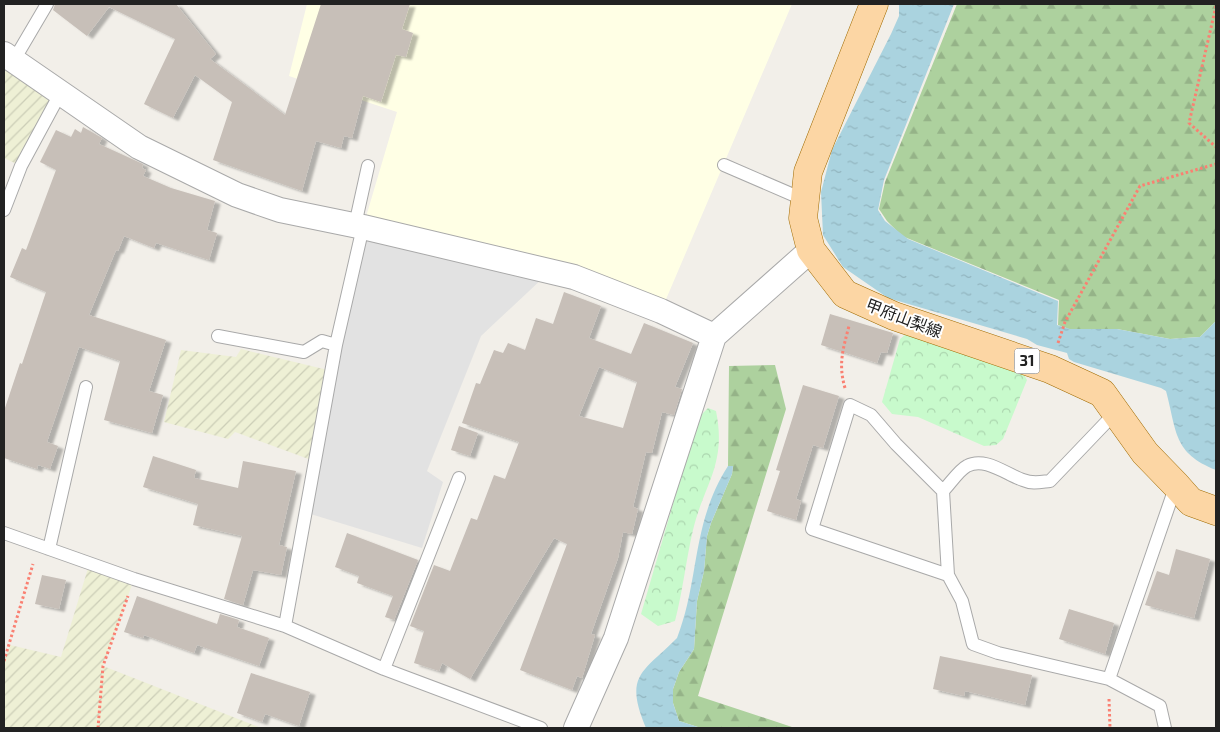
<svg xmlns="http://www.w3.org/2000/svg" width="1220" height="732" font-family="'Exo 2','Noto Sans JP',sans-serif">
<defs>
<pattern id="farmland-furrows" width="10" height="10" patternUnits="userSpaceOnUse" patternTransform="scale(1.25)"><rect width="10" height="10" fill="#eef0d5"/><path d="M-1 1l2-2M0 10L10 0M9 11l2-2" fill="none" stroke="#ccceb7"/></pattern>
<pattern id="forest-firs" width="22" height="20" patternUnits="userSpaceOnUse" patternTransform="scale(1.25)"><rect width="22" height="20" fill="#add19e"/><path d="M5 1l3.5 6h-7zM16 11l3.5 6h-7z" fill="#95b388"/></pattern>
<pattern id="park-crowns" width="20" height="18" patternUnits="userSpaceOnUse" patternTransform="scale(1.25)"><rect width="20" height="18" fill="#c8facc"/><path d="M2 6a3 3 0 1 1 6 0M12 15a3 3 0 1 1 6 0" fill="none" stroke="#acd6af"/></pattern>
<pattern id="water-ripples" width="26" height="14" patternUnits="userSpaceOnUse" patternTransform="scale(1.25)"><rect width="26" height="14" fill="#aad3df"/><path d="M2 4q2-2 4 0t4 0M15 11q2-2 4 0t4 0" fill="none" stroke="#92b5bf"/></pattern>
<filter id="shadow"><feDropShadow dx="5.5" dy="3" stdDeviation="1" flood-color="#0004"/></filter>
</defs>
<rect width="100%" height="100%" fill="#f2efe9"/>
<path fill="#ffffe5" d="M307,4H792L661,311L363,227L397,112L289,76Z"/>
<path fill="url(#farmland-furrows)" d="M4,54L61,92L21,166L4,158Z
M241,349L332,371L314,461L235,432L228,439L164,422L181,350L236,357Z
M89,565L134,579L103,666L261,728H4V661L10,645L61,657Z"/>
<path fill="url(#forest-firs)" d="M957,4H1216V321L1200,337L1170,339L1117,329H1069L1058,325L1059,300L902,236L887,221L879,209L885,182Z
M775,365L786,409L698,696L795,728H701L679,721L673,703V689L679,672L694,649L697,601L704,571L707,536L711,523L732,474L733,466H728L729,366Z"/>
<path fill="url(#park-crowns)" d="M906,334L1023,373L1027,380L1003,439L996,445L984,446L918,417L892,414L882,402L900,339Z
M708,408L716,411C727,464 704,484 693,530C686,560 683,590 675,621L658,626L641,614L698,418Z"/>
<path fill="#e2e2e2" d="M363,227L544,277L481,336L427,471L443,482L422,548L304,512Z"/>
<path fill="url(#water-ripples)" d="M899,4H954L884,180L878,210L885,221L908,239L1058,301L1057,325L1070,329H1117L1170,339L1200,337L1216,321V470C1173,453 1177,432 1166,391L1161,388L1074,362L1069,359L1067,353L1037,345L1027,339L888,298L843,267L823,235L821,192L832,150L891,34L899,16Z
M728,466H733L732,474L711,523L707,536L704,571L697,601L694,649L679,672L673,689V703L679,721L701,728H646C623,674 644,672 677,638C700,579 691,524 728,466Z"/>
<path fill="#c7bfb8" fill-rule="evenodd" filter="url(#shadow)" d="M55,4H176L216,54L210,59L285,115L321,4H410L402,29L413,33L406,57L396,55L381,102L363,96L352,138L344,136L341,148L316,141L302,191L213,160L232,102L195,75L173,118L144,104L175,39L109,7L87,36L53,10Z
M83,127L102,138L99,144L143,164L142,168L146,170L143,176L171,188L215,201L207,230L217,233L209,260L156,243L154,248L124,236L118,251L116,250L89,315L166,340L149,391L163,395L152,433L104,420L120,361L79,347L47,442L58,446L50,469L38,465L37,469L4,458V411L20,363L22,364L46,292L10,277L22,248L26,250L56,170L40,162L56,130L71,137L75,129L81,133Z
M564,292L601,306L589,338L631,354L644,323L693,343L675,387L682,389L674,415L662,412L652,453L646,452L633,507L638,509L632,534L623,532L618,558L591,634L595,635L582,678L577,676L572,690L520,670L567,544L554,538L470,679L442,663L439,671L414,663L424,631L410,626L434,565L450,571L471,518L477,520L494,475L505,479L519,442L462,423L476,383L480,384L494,350L503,353L508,343L525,350L536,318L553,324ZM599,367L637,382L623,428L579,416Z
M830,314L893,333L887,353L881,352L877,363L821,345Z
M803,385L839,396L823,448L813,445L796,499L801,501L796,520L767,511L780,471L776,470Z
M459,426L478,433L470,456L451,450Z
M153,456L196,470L194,478L238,488L243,461L296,471L279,545L287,547L281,575L253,570L243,605L224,599L242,536L193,525L198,504L143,487Z
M347,533L418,560L394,620L385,617L393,596L357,583L359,576L335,567Z
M1176,549L1210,559L1194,618L1145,605L1157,571L1169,575Z
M42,575L66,580L59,609L35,604Z
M137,596L217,624L220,614L239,620L237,627L269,638L259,666L197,645L194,653L144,635L143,638L124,632Z
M1069,609L1114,623L1105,654L1059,639Z
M940,656L1032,675L1025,705L965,691L964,696L933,689Z
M251,673L310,692L299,726L265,714L262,722L237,713Z"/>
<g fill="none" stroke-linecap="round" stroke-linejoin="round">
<g stroke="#a9a9a9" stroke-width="14">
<path id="lane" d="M14,60L47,4
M724,165L805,200
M4,210L21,166L61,92
M355,225L368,166
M218,336L304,352L322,341L336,345
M943,491L948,575L962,601L973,644L998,653L1109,679L1160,706L1165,728
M4,533L134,579L285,626L384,669L541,728
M49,549L86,387
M948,575L812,529L850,405L871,415L896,444L943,491C950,484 959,470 967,466C985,456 1007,475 1023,480C1032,484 1040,482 1050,481L1116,412
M285,626L336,345L363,227
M384,669L459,478
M1109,679L1176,485"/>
</g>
<g stroke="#a9a9a9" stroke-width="26">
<path id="street" d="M4,54L139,147L237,195L280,210L363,227L574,277L661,311L714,336
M576,728L616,638L714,336L811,250"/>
</g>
<g stroke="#a06b00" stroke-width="29">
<path id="primary" d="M874,4L808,172L803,218L811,250L845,294L894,316L1050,369L1102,393L1145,453L1176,485L1191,502L1216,511"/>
</g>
<path stroke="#fa8072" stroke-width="3" stroke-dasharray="2.5 2.5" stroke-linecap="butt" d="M1216,6L1189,123L1216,147
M1058,343L1065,322L1140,186L1216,164
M845,388C838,364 843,349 849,326
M4,661L33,564
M1109,699L1110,728
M98,728L103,666L128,596"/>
<use href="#lane" stroke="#fff" stroke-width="12"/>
<use href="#street" stroke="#fff" stroke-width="24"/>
<use href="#primary" stroke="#fcd6a4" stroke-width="28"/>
</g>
<g text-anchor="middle" stroke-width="4" stroke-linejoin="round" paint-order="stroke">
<rect fill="#fff" stroke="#646464" stroke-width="1" x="1014.5" y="348.5" width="25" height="25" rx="4"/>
<g font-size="15" font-weight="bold" fill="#222">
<text x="1027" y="366">31</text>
</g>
<g font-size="16" fill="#222" stroke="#fff">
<text transform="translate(904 318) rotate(21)" y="6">甲府山梨線</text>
</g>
</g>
<rect width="1220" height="732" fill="none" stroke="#222222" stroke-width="10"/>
</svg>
